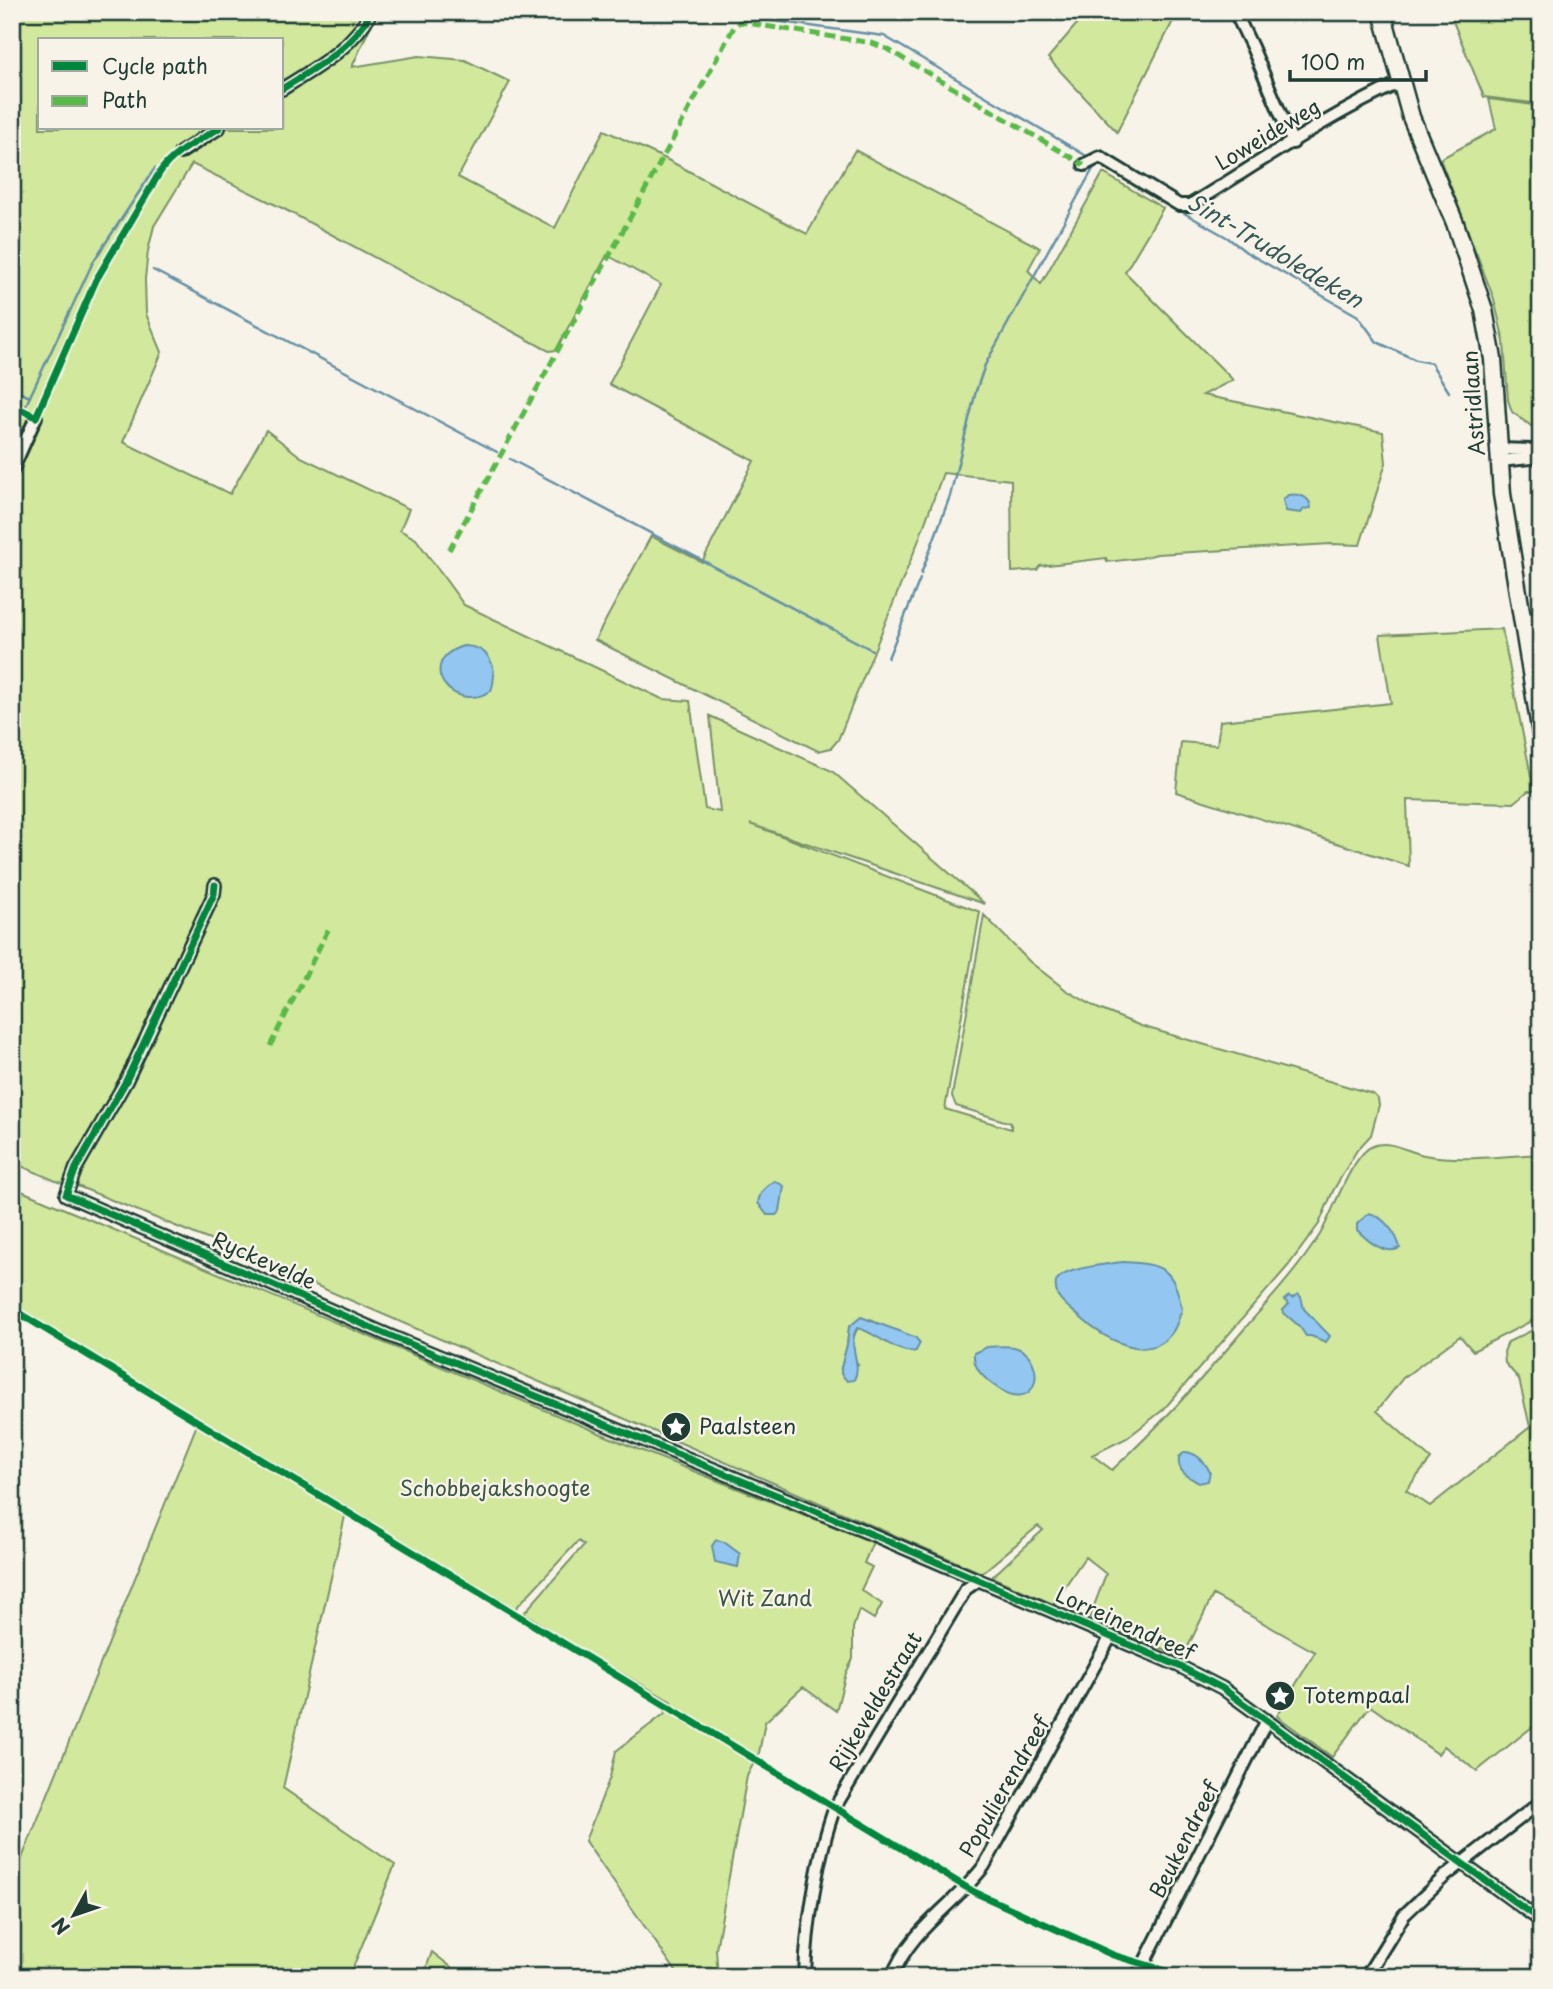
<svg xmlns="http://www.w3.org/2000/svg" width="1553" height="1989" font-family="'Playpen Sans',sans-serif">
<rect width="100%" height="100%" fill="#f7f3e8"/>
<filter id="ink" filterUnits="userSpaceOnUse"><feTurbulence type="fractalNoise" baseFrequency=".0143" numOctaves="2"/><feDisplacementMap in="SourceGraphic" scale="14" xChannelSelector="R" yChannelSelector="G"/><feConvolveMatrix kernelMatrix="1 2 1 2 8 2 1 2 1" color-interpolation-filters="sRGB"/></filter>
<g filter="url(#ink)">
<path fill="#d1e89d" stroke="#789268" stroke-width="2" fill-rule="evenodd" d="M12,12H377L352,67L419,56L465,60L510,82L458,177L555,228L604,130L666,159L807,234L855,150L1040,248L1028,270L1041,284L1103,173L1163,208L1125,272L1233,380L1203,395L1383,432L1386,463L1360,545L1331,544L1157,554L1141,558L1107,562L1106,558L1040,566L1037,570L1012,572L1011,480L943,473L918,542L838,740L831,748L818,751L595,640L651,536L702,562L754,461L609,384L661,285L607,255L556,350L549,351L284,209L192,164L154,226L148,251L145,279L146,314L162,352L123,442L230,494L266,430L301,457L409,509L400,530L416,539L464,605L662,699L690,701L705,809L720,812L710,716L832,771L985,904L750,824L980,912L945,1109L1011,1129V1123L956,1106L952,1096L984,915L1030,962L1066,990L1099,1009L1141,1026L1373,1094L1378,1099L1379,1105L1371,1135L1357,1150L1333,1191L1319,1224L1288,1266L1163,1410L1127,1438L1092,1455L1112,1470C1160,1426 1204,1377 1246,1327C1272,1297 1298,1269 1319,1236C1332,1216 1351,1154 1373,1146C1389,1139 1408,1152 1424,1155C1462,1162 1503,1156 1541,1154V1316L1473,1351L1460,1336L1403,1378L1377,1411L1431,1459L1406,1490L1430,1506L1530,1427L1519,1379L1505,1363L1504,1352L1508,1342L1541,1326V1720L1477,1771L1444,1746L1438,1754L1370,1706L1332,1757L1277,1716L1315,1652L1213,1595L1183,1657L1089,1619L1106,1574L1085,1557L1053,1604L992,1577L1043,1530L1038,1526L982,1573L234,1250L75,1185L58,1182L12,1162ZM40,40H282V128H40ZM871,1319L877,1325L899,1331L894,1346C881,1341 869,1329 858,1328C851,1338 851,1354 858,1365L841,1368L847,1345L849,1327Z
M1087,12H1171L1175,17L1117,132L1048,58Z
M1451,12H1541V104L1484,97L1452,19Z
M1489,99L1541,106V433L1512,412L1508,400L1504,342L1494,299L1440,159L1496,129Z
M1502,629L1534,791H1528L1514,803L1407,800L1409,866L1176,792L1181,742L1217,745L1220,721L1391,703L1380,635Z
M12,1187L635,1448L873,1542L864,1563L872,1567L861,1590L882,1604L874,1619L859,1610L853,1628V1659L846,1673L836,1711L803,1687L765,1722L759,1753L747,1776L716,1949L718,1977H680L585,1841L610,1777L616,1751L664,1714L672,1702L578,1648L524,1613L584,1545L578,1541L515,1609L12,1304Z
M198,1422L346,1512L283,1788L395,1865L349,1977H12V1883Z
M432,1952L464,1977H423Z"/>
<path fill="#93c7f1" stroke="#6590a5" stroke-width="2" d="M1288,495C1300,493 1310,497 1311,508L1304,509L1301,513L1286,511L1283,500Z
M463,646C490,646 499,668 491,691C451,715 414,661 463,646Z
M775,1181L784,1186L780,1211L776,1215H767L758,1203C760,1191 765,1187 775,1181Z
M1369,1213C1383,1216 1397,1234 1400,1248C1385,1256 1368,1241 1357,1230V1224Z
M1123,1262C1164,1264 1173,1268 1182,1309C1179,1317 1177,1327 1171,1334C1147,1364 1103,1338 1081,1318C1073,1311 1064,1305 1058,1296C1056,1291 1054,1285 1057,1280C1065,1268 1109,1264 1123,1262Z
M1298,1294L1301,1297L1304,1309L1330,1336L1326,1342L1311,1336H1306L1300,1327L1284,1313L1283,1310L1289,1304L1284,1300L1289,1296L1292,1298Z
M861,1317L915,1337L920,1343L916,1351C898,1356 873,1330 857,1328C846,1345 863,1363 854,1380L847,1381L841,1374V1368L847,1345L849,1327Z
M987,1347C995,1347 1006,1345 1014,1347C1049,1355 1041,1422 992,1384C981,1375 973,1367 974,1353Z
M1185,1452C1197,1453 1205,1462 1210,1472L1208,1481L1199,1483C1187,1476 1177,1472 1179,1457Z
M716,1540L724,1542L740,1554L738,1567L715,1562L712,1546Z"/>
<g fill="none" stroke-linecap="round" stroke-linejoin="round">
<path stroke="#6590a5" stroke-width="2.5" d="M750,12L759,19L884,36L1090,158
M1107,169L1228,238L1246,252L1358,316L1377,342L1416,360L1431,363L1449,392
M153,270L497,452
M12,389L30,397
M25,407L93,262L155,168
M1476,434L1481,437
M12,439L21,415
M510,459L872,650
M921,574L950,496L976,391L985,365L1094,167
M888,658L920,579"/>
<g stroke="#1f3d34" stroke-width="16">
<path id="minor" d="M1235,12L1252,47L1293,143
M282,89C314,69 353,48 371,12
M180,153L219,128
M1084,165L1100,157L1179,205H1190C1259,163 1327,116 1401,82
M1498,449L1532,450L1541,454
M1499,461L1541,457
M12,471L36,417
M1523,620L1541,617
M215,885L214,894L126,1081L76,1168L66,1195L388,1335L876,1536L1179,1666L1222,1688L1541,1921
M805,1977C806,1927 818,1853 835,1807L966,1589L979,1580
M892,1977C910,1929 954,1906 984,1866L1111,1636
M1137,1977L1267,1720
M1366,1977L1404,1915L1444,1877L1541,1802"/>
</g>
<g stroke="#1f3d34" stroke-width="21">
<path id="secondary" d="M1382,12L1411,117L1455,223L1484,310L1493,359L1502,494L1541,734"/>
</g>
<use href="#minor" stroke="#f7f3e8" stroke-width="10"/>
<use href="#secondary" stroke="#f7f3e8" stroke-width="16"/>
<path stroke="#58b947" stroke-width="5" stroke-dasharray="10 5" stroke-linecap="butt" d="M449,550L734,27L740,22L872,43L887,49L1084,165
M270,1046L329,928"/>
<g stroke="#f7f3e8" stroke-width="11">
<path id="cycleway" d="M282,89C314,69 353,48 371,12
M12,405L36,417L96,280L160,172C173,152 199,141 219,128
M215,885L214,894L126,1081L76,1168L66,1195L388,1335L876,1536L1179,1666L1222,1688L1541,1921
M12,1309L974,1892L1113,1955L1187,1977"/>
</g>
<use href="#cycleway" stroke="#00873e" stroke-width="7"/>
</g>
</g>
<defs>
<g id="sight-disc" transform="scale(1.575)"><circle r="9.5" fill="#1f3d34" stroke="#f7f3e8"/><path d="M0-6L1.8-2.2L6-1.7L2.9 1.2L3.7 5.4L0 3.3L-3.7 5.4L-2.9 1.2L-6-1.7L-1.8-2.2Z" fill="#fff"/></g>
</defs>
<g fill-rule="evenodd">
<use href="#sight-disc" x="676" y="1427"/>
<use href="#sight-disc" x="1280" y="1696"/>
</g>
<g text-anchor="middle" stroke-width="5" stroke-linejoin="round" paint-order="stroke">
<g font-size="21" fill="#1f3d34" stroke="#f7f3e8">
<text transform="translate(1268 135) rotate(-31)" y="7">Loweideweg</text>
<text transform="translate(1474 403) rotate(-94)" y="7">Astridlaan</text>
<text transform="translate(264 1261) rotate(24)" y="7">Ryckevelde</text>
<text transform="translate(1125 1624) rotate(24)" y="7">Lorreinendreef</text>
<text transform="translate(876 1702) rotate(-59)" y="7">Rijkeveldestraat</text>
<text transform="translate(1005 1787) rotate(-60)" y="7">Populierendreef</text>
<text transform="translate(1185 1840) rotate(-63)" y="7">Beukendreef</text>
</g>
<g font-size="21" fill="#1f3d34" stroke="#f7f3e8" text-anchor="start">
<text x="699" y="1434">Paalsteen</text>
<text x="1303" y="1703">Totempaal</text>
</g>
<g font-size="21" fill="#3a5744" stroke="#f7f3e8">
<text x="495" y="1496">Schobbejakshoogte</text>
<text x="765" y="1606">Wit Zand</text>
</g>
<g font-size="23" font-style="italic" fill="#36595a" stroke="#f7f3e8">
<text transform="translate(1275 251) rotate(31)" y="8">Sint-Trudoledeken</text>
</g>
</g>
<rect width="1553" height="1989" fill="none" stroke="#f7f3e8" stroke-width="42"/>
<rect x="21" y="21" width="1511" height="1947" fill="none" stroke="#1f3d34" stroke-width="2.5" filter="url(#ink)"/>
<rect x="38" y="38" width="245" height="91" fill="#f7f3e8" stroke="#a1aaa0" stroke-width="2"/>
<rect x="52" y="61" width="35" height="10" fill="#00873e" stroke="#a1aaa0" stroke-width="2"/>
<text x="102" y="74" font-size="21" fill="#1f3d34">Cycle path</text>
<rect x="52" y="96" width="35" height="10" fill="#58b947" stroke="#a1aaa0" stroke-width="2"/>
<text x="102" y="108" font-size="21" fill="#1f3d34">Path</text>
<g transform="translate(74 1915) rotate(230)" stroke="#f7f3e8" stroke-width="5" paint-order="stroke">
<path d="M0-5L12 26L0 18L-12 26Z" fill="#1f3d34"/>
<text y="-10" font-size="19" font-weight="bold" text-anchor="middle" fill="#1f3d34">N</text>
</g>
<path d="M1290 70v10h136v-10" fill="none" stroke="#1f3d34" stroke-width="3.5"/>
<text x="1301" y="70" font-size="21" fill="#1f3d34" stroke="#f7f3e8" stroke-width="5" paint-order="stroke">100 m</text>
</svg>
